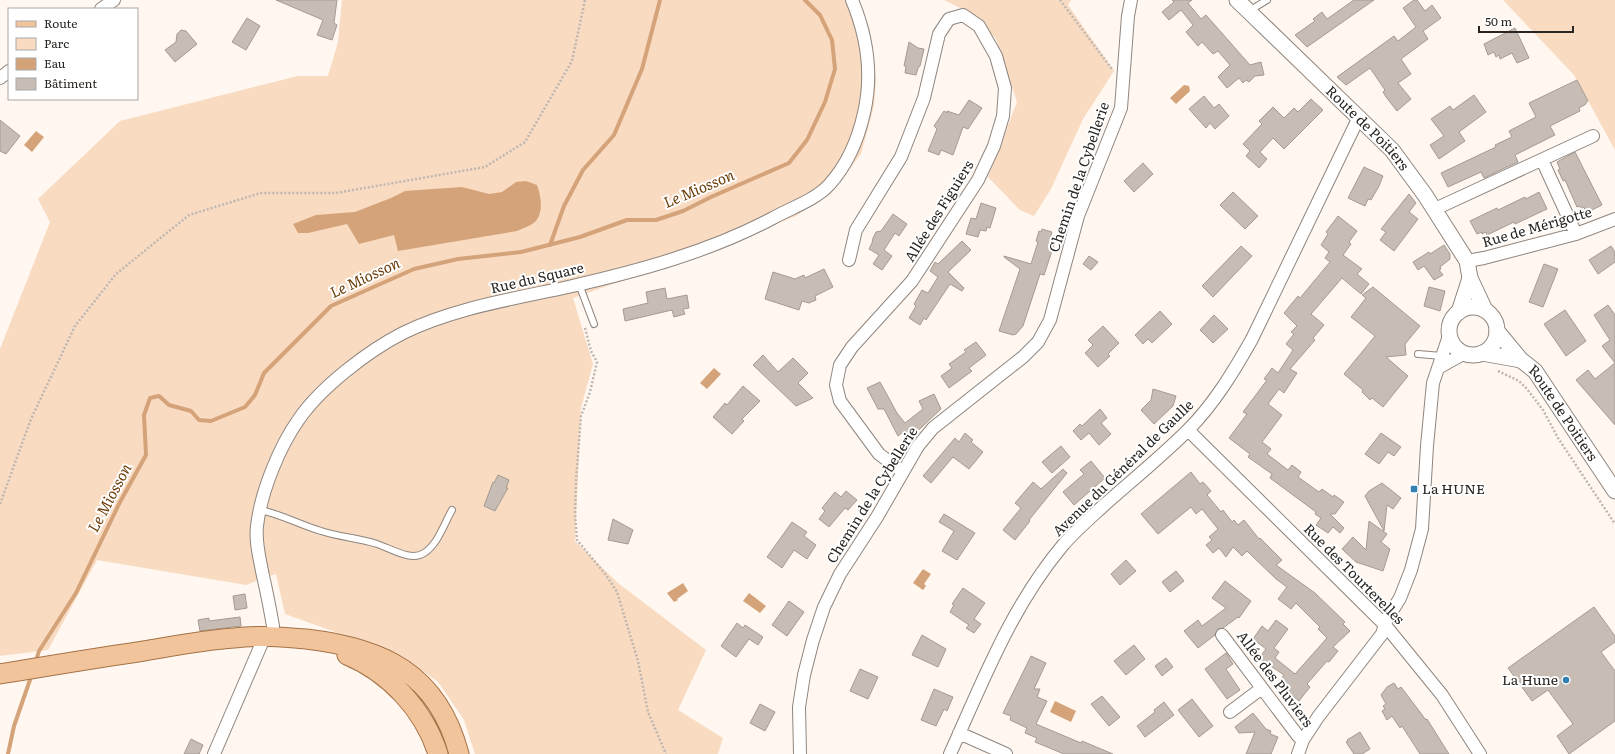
<svg xmlns="http://www.w3.org/2000/svg" width="1615" height="754" font-family="Literata,serif">
<rect width="100%" height="100%" fill="#fff7f0"/>
<path fill="#f9dbc2" d="M342,0H859L870,30L876,79L874,106L861,154L834,189L796,216L722,246L573,298L593,364L581,408L575,541L618,583L706,650L678,710L723,738L718,754H475L464,720L438,682L402,656L285,614L276,574L246,585L97,560L48,650L0,656V349L50,222L38,199L120,121L298,76H328L338,42Z
M944,0H1071L1068,5L1114,71L1083,119L1051,189L1034,216L1020,210L988,177L1017,102L996,39L973,14Z
M1503,0H1615V150L1574,75Z"/>
<path fill="#d5a379" d="M1184,85L1189,86L1190,91L1176,104L1170,98Z
M36,131L44,137L32,152L24,145Z
M526,181L537,185C541,196 544,212 535,222C530,226 523,228 517,231L398,251L394,235L359,244L347,224L308,233H298L293,224L316,215L355,212L391,198L405,191L462,187L489,194L502,192L516,182Z
M714,368L721,374L707,389L700,383Z
M923,569L931,574L924,584L926,586L923,590L913,583Z
M683,583L688,591L677,599L678,600L674,602L667,593Z
M749,593L766,606L760,613L743,601Z
M1055,701L1076,711L1071,722L1050,712Z"/>
<g fill="none" stroke-linecap="round" stroke-linejoin="round">
<path stroke="#d5a379" stroke-width="4" d="M550,245L564,206L583,170L614,135L642,69L660,0
M35,664L39,651L76,593L120,502L146,455L144,415L150,398L159,396L169,405L191,411L199,420L211,421L245,407L255,395L264,373L331,306L414,269L458,259L521,252L580,237L627,220H656L683,211L711,197L789,163L807,140L825,102L835,69L832,40L820,15L805,0
M8,754L14,726L32,674"/>
</g>
<path fill="#c7bdb5" stroke="#a49b93" d="M276,0H337L334,23L337,25L332,40L317,35L323,20Z
M1172,0H1192L1188,3L1201,19L1206,15L1250,65L1261,62L1264,75L1255,76L1249,82L1246,80L1243,83L1239,78L1227,88L1218,77L1230,65L1218,51L1213,54L1202,42L1198,46L1186,32L1193,25L1181,10L1169,20L1162,12L1174,2Z
M1354,0H1374L1307,47L1295,35L1315,21L1313,19L1322,12L1327,19Z
M1414,0H1417L1425,11L1432,5L1441,18L1423,31L1428,39L1401,59L1411,74L1398,83L1411,99L1397,111L1386,97L1383,92L1385,90L1370,68L1346,85L1337,77L1394,36L1398,41L1416,27L1403,8Z
M247,18L260,26L246,50L232,42Z
M1515,28L1529,58L1517,63L1512,53L1500,59L1499,55L1496,57L1494,52L1488,55L1484,44Z
M181,30L186,31L197,44L175,62L165,50L176,42L177,34Z
M909,42L918,48L924,49L920,66L918,68L916,75L905,73L906,66H904Z
M1577,80L1588,101L1586,102V104L1579,108L1580,111L1550,126L1555,135L1515,155L1518,162L1507,167L1484,178L1481,172L1448,187L1441,173L1496,147L1495,145L1512,137L1509,131L1536,117L1529,103Z
M1474,95L1486,112L1459,132L1465,141L1439,159L1430,145L1444,136L1431,119L1450,106L1453,110Z
M1204,96L1214,108L1219,104L1229,116L1215,129L1210,123L1206,128L1189,109Z
M1311,99L1323,110L1284,149L1273,138L1260,152L1267,159L1259,168L1246,156L1250,151L1243,144L1262,124L1259,121L1273,107L1284,118L1294,108L1298,112Z
M969,100L982,108L968,129L963,127L953,155L941,150L939,155L928,151L937,129L934,126L944,111L947,113V111L959,115Z
M0,120L20,136L6,154L0,151Z
M1575,152L1602,205L1586,213L1584,207L1581,209L1580,206L1577,207L1565,180L1563,181L1558,170L1560,169L1557,162Z
M1143,163L1153,174L1134,192L1124,181Z
M1364,167L1383,176L1379,186L1371,200L1368,199L1365,206L1348,198Z
M1233,192L1258,216L1245,229L1220,205Z
M1539,192L1547,209L1515,224L1514,222L1487,235L1486,232L1482,234V232L1477,234L1470,221L1497,208L1498,210L1525,197L1526,199Z
M1409,194L1416,203L1409,212L1418,219L1394,251L1380,240L1386,232L1381,229Z
M981,203L996,208L990,228L987,227L986,231L980,230L978,237L966,234L971,218L976,219Z
M893,214L907,224L899,236L895,233L884,250L892,256L882,270L873,264L879,255L869,249L872,243L873,238L876,232L881,231Z
M1338,216L1357,231L1349,242L1351,244L1343,255L1362,269L1357,274L1369,284L1361,294L1342,278L1311,314L1324,325L1313,338L1315,340L1290,369L1297,373L1284,393L1279,389L1268,404L1282,415L1262,442L1271,449L1267,454L1288,470L1292,465L1301,472L1298,477L1319,492L1322,489L1333,497L1334,495L1344,502L1335,514H1330L1344,528L1340,533L1333,527L1328,533L1316,525L1321,518L1315,514L1316,512L1270,478L1272,474L1248,457L1250,454L1229,438L1247,414L1243,412L1267,380L1264,379L1272,368L1278,373L1293,350L1286,344L1294,334L1291,332L1297,326L1284,313L1298,296L1300,298L1330,262L1325,258L1329,252L1321,245L1328,234L1326,232Z
M1042,229L1052,232L1050,238L1054,239L1052,244L1054,245L1044,275L1040,274L1023,326L1016,334L1013,335L999,331L1020,269L1004,257V256L1031,264L1038,242L1036,241L1039,231L1041,232Z
M962,241L971,250L948,272L964,288L962,291L950,284L926,320L924,318L920,325L909,318L916,306L914,304L922,290L928,293L938,277L930,271L935,262L938,264Z
M1444,245L1450,254V259L1440,267L1441,269L1439,270L1443,275L1434,280L1424,266L1418,270L1413,262L1429,252L1430,254Z
M1241,246L1252,256L1213,297L1202,286Z
M1611,246L1615,252V262L1598,274L1589,260Z
M1089,256L1098,262L1091,270L1083,264Z
M1544,264L1558,269L1543,307L1529,302Z
M824,269L833,287L815,296L816,300L809,303L802,301L799,310L765,299L773,272L795,279L804,275L805,278Z
M1373,287L1420,326L1405,344L1406,355L1386,357L1408,376L1383,407L1372,398L1370,400L1362,392L1363,390L1344,374L1375,336L1351,317L1366,298L1362,295Z
M1429,287L1445,291L1440,311L1424,306Z
M665,288L667,299L687,295L689,308L683,309L685,314L674,317L672,310L625,321L623,309L648,303L646,292Z
M1608,305L1615,315V425L1576,380L1588,370L1595,379L1615,363L1602,346L1610,340L1594,315Z
M1565,310L1586,341L1566,356L1544,324Z
M1160,311L1172,324L1152,343L1148,339L1143,344L1135,335Z
M1214,315L1228,329L1213,343L1200,330Z
M1103,326L1119,343L1108,354L1110,356L1098,367L1085,353L1093,345L1088,340Z
M976,342L986,355L969,368L972,371L949,388L941,376L952,368L949,364L966,352L964,350Z
M763,355L778,372L793,358L808,373L798,383L813,398L796,406L753,365Z
M880,382L897,413L905,423L923,409L919,401L934,394L941,409L908,440L902,433L898,436L884,409H878L867,388Z
M743,386L760,401L742,419L744,421L732,434L713,417L725,403L727,405Z
M1153,389L1176,396L1173,406L1154,424L1141,410L1151,400Z
M1100,409L1107,418L1101,423L1111,434L1099,445L1089,433L1081,440L1073,431L1080,424L1082,426Z
M965,433L973,440L971,442L983,452L969,469L953,457L931,483L923,476L955,438L959,442Z
M1381,433L1401,447L1394,456L1388,452L1379,464L1365,454Z
M1061,446L1070,457L1052,473L1042,462Z
M1091,461L1105,478L1074,505L1063,492L1084,474L1080,470Z
M1063,469L1067,473L1029,520L1030,521L1015,540L1003,530L1021,508L1015,503L1033,482L1041,489Z
M1191,472L1200,484L1203,482L1211,491L1207,495L1221,512L1223,510L1232,522L1234,520L1238,525L1244,520L1259,539L1260,538L1282,560L1276,565L1315,593L1345,622L1343,624L1350,631L1333,647L1338,651L1329,662L1327,661L1307,684L1310,687L1299,701L1278,683L1284,675L1259,658L1266,649L1253,639L1262,626L1268,631L1276,620L1288,629L1274,648L1279,652L1275,658L1295,674L1327,638L1318,629L1320,627L1296,603L1291,609L1278,599L1287,587L1276,579L1247,551L1242,556L1233,547L1226,557L1219,548L1213,553L1206,545L1212,540L1209,537L1218,529L1202,509L1196,514L1191,507L1158,534L1141,514Z
M498,475L509,480L506,488H508L495,511L484,506L493,482L494,483Z
M1382,483L1401,498L1393,509L1387,505L1384,531L1365,496L1369,491Z
M846,491L857,500L848,510L845,508L829,527L819,519L825,511L822,508L835,492L841,497Z
M944,514L975,533L957,560L942,551L954,531L939,522Z
M613,519L633,530L628,544L608,540Z
M1369,521L1387,534L1381,542L1390,549L1383,571L1356,562L1342,549L1353,537L1366,550Z
M792,522L807,532L804,536L816,545L807,559L794,550L782,568L767,557Z
M1126,560L1136,571L1120,585L1111,574Z
M1176,571L1184,581L1170,592L1162,582Z
M1225,581L1251,601L1239,618L1238,617L1223,628L1218,629L1215,635L1198,648L1184,631L1198,620L1202,626L1226,608L1212,598Z
M963,588L985,603L974,619L981,624L974,633L966,628L969,625L950,612L954,605L952,604Z
M245,594L247,608L235,610L233,596Z
M789,601L804,612L787,636L772,625Z
M1594,607L1615,636V642L1601,652L1615,671V721L1569,754L1557,736L1573,724L1548,690L1532,701L1508,668Z
M240,617L241,626L200,631L198,620L209,618V621Z
M737,623L743,628L745,625L763,637L758,645L749,639L736,657L721,646Z
M922,635L946,649L938,667L912,655Z
M1134,645L1145,659L1126,675L1114,661Z
M1226,653L1233,664L1226,669L1240,690L1227,699L1205,669Z
M1031,656L1046,663L1034,689H1040L1037,697L1047,701L1036,724L1081,743L1082,741L1113,754H1064L1035,742L1037,738L1025,733L1027,728L1010,720L1011,716L1003,713Z
M1166,658L1173,667L1162,676L1155,666Z
M860,669L878,677L868,699L850,691Z
M1394,683L1398,689L1401,687L1426,720L1427,719L1449,754H1420L1402,726L1400,728L1392,716L1387,720L1382,711L1385,709L1383,706L1386,704L1381,695L1387,687Z
M934,689L953,697L947,711L944,709L936,726L921,720Z
M1102,696L1120,717L1109,726L1091,704Z
M1192,699L1213,726L1199,737L1178,710Z
M1164,702L1174,715L1145,737L1137,726L1155,712L1154,710Z
M760,704L775,712L765,731L750,723Z
M1253,713L1266,729L1271,731L1270,734L1278,737L1271,754H1246L1255,732L1239,733L1235,727Z
M1360,732L1370,749L1362,754H1354L1346,742L1348,741L1347,740Z
M191,739L203,745L199,754H184Z"/>
<g fill="none" stroke-linecap="round" stroke-linejoin="round">
<g stroke="#8e857e" stroke-width="8">
<path id="service" d="M1249,11L1267,0
M579,284L594,324
M1418,354L1442,356
M260,510C281,514 300,525 321,531C339,537 359,538 377,544C390,548 411,562 424,553C438,544 444,524 452,510"/>
</g>
<g stroke="#8e857e" stroke-width="14">
<path id="minor" d="M101,9L114,0
M0,78L9,71
M1542,160L1576,234
M1435,209L1593,136
M849,260L856,230L901,157L924,98L939,34L949,19L963,15L979,26L996,56L1005,88L1003,116L994,146L978,180L912,281L852,347L840,365L836,385L840,401L879,454L903,472
M1467,261L1484,258L1576,234L1615,219
M1438,368L1465,353
M1188,430L1385,625L1442,695L1480,754
M1222,635L1298,736L1303,740
M272,636L273,626C270,609 267,593 263,576C260,560 255,542 257,526C261,492 279,447 299,419C321,387 368,351 403,333C454,308 513,299 568,287C638,271 709,252 773,218C791,208 815,200 829,185C848,164 858,140 864,113C873,74 867,36 852,0
M1230,712L1262,688
M959,733L1006,754
M214,754L261,645L263,636
M800,754L799,707L804,675L813,640L824,607L840,574L877,517L918,446L933,428L1023,357L1038,342L1050,320L1078,216L1121,108L1128,16L1131,0
M950,754C983,681 1011,607 1063,545C1075,531 1089,519 1102,507C1130,482 1161,457 1188,430C1214,404 1234,371 1252,339L1359,117
M1298,754L1303,740L1318,717L1382,634L1387,619L1400,598L1411,570L1422,529L1427,446L1433,383L1450,333"/>
</g>
<g stroke="#8e857e" stroke-width="17">
<g id="tertiary">
<path id="s1" d="M1237,0L1392,150L1425,195L1467,261L1470,278L1459,312"/>
<path d="M1470,278L1485,310"/>
<circle cx="1473" cy="331" r="24"/>
<path id="s2" d="M1497,331L1521,360L1535,371L1615,491"/>
<path d="M1482,353L1521,360"/>
</g>
</g>
<g stroke="#a47246" stroke-width="21">
<path id="primary" d="M347,655C390,673 424,710 438,754
M0,674C48,666 96,658 144,651C174,646 204,640 234,638C258,635 282,637 306,639C384,648 438,674 459,754"/>
</g>
<path stroke="#beb7b1" stroke-width="2.5" stroke-dasharray="2 2" stroke-linecap="butt" d="M1060,0L1112,69
M585,328L591,351L597,362L590,392L581,416L576,481L575,514L577,540L606,575L617,592L638,661L648,712L666,754
M1498,371L1519,381L1527,389L1543,410L1558,438L1615,524
M0,504L31,419L75,326L116,274L189,215L261,193H336L485,167L525,142L572,61L585,0"/>
<use href="#service" stroke="#fff" stroke-width="6"/>
<use href="#minor" stroke="#fff" stroke-width="12"/>
<use href="#tertiary" stroke="#fff" stroke-width="15"/>
<use href="#primary" stroke="#f1c49c" stroke-width="19"/>
</g>
<g fill="#3381b3" stroke="#fff" stroke-width="1.5">
<rect x="1410" y="485" width="8" height="8" rx="2"/>
<circle cx="1566" cy="680" r="4"/>
</g>
<g text-anchor="middle" stroke-width="4" stroke-linejoin="round" paint-order="stroke">
<g font-size="14" fill="#292522" stroke="#fff">
<text dy="5" stroke="none"><textPath href="#s1" startOffset="183">Route de Poitiers</textPath></text>
<text transform="translate(1079 177) rotate(-71)" y="5">Chemin de la Cybellerie</text>
<text transform="translate(939 211) rotate(-58)" y="5">Allée des Figuiers</text>
<text transform="translate(1537 227) rotate(-16)" y="5">Rue de Mérigotte</text>
<text transform="translate(537 278) rotate(-13)" y="5">Rue du Square</text>
<text dy="5" stroke="none"><textPath href="#s2" startOffset="106">Route de Poitiers</textPath></text>
<text transform="translate(1123 468) rotate(-44)" y="5">Avenue du Général de Gaulle</text>
<text transform="translate(872 495) rotate(-58)" y="5">Chemin de la Cybellerie</text>
<text transform="translate(1354 574) rotate(45)" y="5">Rue des Tourterelles</text>
<text transform="translate(1275 679) rotate(53)" y="5">Allée des Pluviers</text>
</g>
<g font-size="14" fill="#292522" stroke="#fff" text-anchor="start">
<text x="1422" y="494">La HUNE</text>
<text x="1558" y="685" text-anchor="end">La Hune</text>
</g>
<g font-size="15" font-style="italic" fill="#6c3c08" stroke="#fff">
<text transform="translate(699 189) rotate(-23)" y="5">Le Miosson</text>
<text transform="translate(365 278) rotate(-25)" y="5">Le Miosson</text>
<text transform="translate(110 498) rotate(-62)" y="5">Le Miosson</text>
</g>
</g>
<rect x="8" y="8" width="130" height="92" fill="#ffffff" stroke="#a9a8a7"/>
<rect x="16" y="21" width="20" height="6" fill="#f1c49c" stroke="#a9a8a7"/>
<text x="44" y="28" font-size="12" fill="#292522">Route</text>
<rect x="16" y="38" width="20" height="12" fill="#f9dbc2" stroke="#a9a8a7"/>
<text x="44" y="48" font-size="12" fill="#292522">Parc</text>
<rect x="16" y="58" width="20" height="12" fill="#d5a379" stroke="#a9a8a7"/>
<text x="44" y="68" font-size="12" fill="#292522">Eau</text>
<rect x="16" y="78" width="20" height="12" fill="#c7bdb5" stroke="#a9a8a7"/>
<text x="44" y="88" font-size="12" fill="#292522">Bâtiment</text>
<path d="M1479 26v6h94v-6" fill="none" stroke="#292522" stroke-width="2"/>
<text x="1485" y="26" font-size="12" fill="#292522" stroke="#ffffff" stroke-width="3" paint-order="stroke">50 m</text>
</svg>
